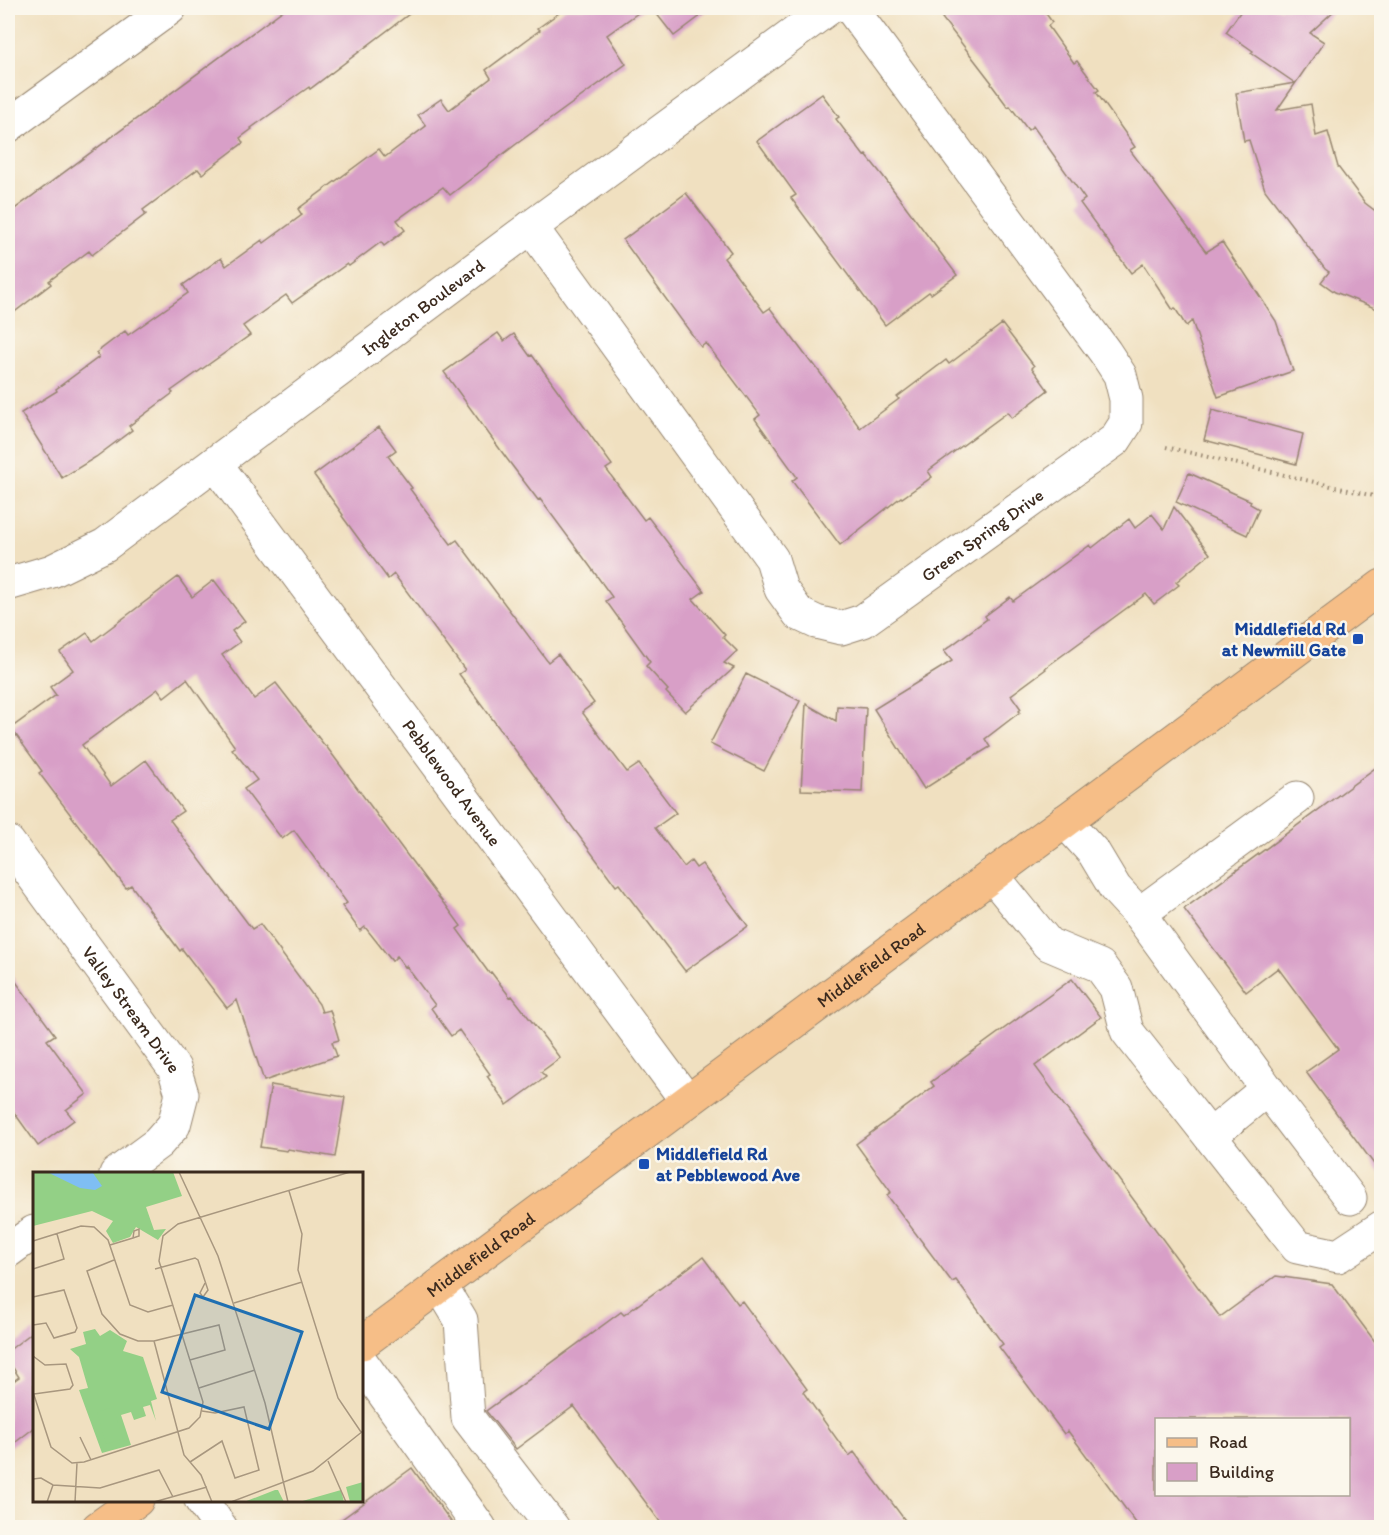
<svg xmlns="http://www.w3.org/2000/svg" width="1389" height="1535" font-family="Itim,sans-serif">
<rect width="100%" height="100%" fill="#fbf7ec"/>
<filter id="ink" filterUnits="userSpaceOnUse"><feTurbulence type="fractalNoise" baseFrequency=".0167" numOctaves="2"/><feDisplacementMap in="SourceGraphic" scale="12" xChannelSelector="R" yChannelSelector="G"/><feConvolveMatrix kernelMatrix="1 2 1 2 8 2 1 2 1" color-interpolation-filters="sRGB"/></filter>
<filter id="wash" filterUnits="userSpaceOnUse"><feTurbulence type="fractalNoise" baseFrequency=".008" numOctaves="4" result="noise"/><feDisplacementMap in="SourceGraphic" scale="24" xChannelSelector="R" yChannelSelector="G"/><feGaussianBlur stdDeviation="1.35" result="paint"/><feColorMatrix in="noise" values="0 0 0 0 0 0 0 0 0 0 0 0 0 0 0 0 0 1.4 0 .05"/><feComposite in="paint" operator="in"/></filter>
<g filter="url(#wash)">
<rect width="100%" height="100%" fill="#f0e0c0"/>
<g id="blocks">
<path fill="#d89fc7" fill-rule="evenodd" d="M286,8H417L310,89L309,87L251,128L252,129L240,138L243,143L202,174L198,169L143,210L146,214L92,255L89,251L49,281L51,284L8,317V214Z
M566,8H645L607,35L626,64L515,145L450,195L443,187L397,220L405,230L384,246L381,242L349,266L347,264L292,303L286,295L243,326L250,335L171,391L173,393L129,426L132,430L96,457L62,478L21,413L57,391L56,389L99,357L96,353L125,331L128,335L188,293L183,285L221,258L226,266L262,240L264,243L302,215L298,209L379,149L385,157L426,126L418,115L441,99L449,110L491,78L486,70L540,30L538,28Z
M652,8H711L674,36Z
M956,8H1042L1052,22L1048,26L1074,63L1077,61L1099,90L1096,92L1135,147L1130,150L1206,252L1222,242L1240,269H1242L1276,321L1293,371L1218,397L1192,321L1186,326L1175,308L1173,310L1143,264L1131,273L1080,203L1085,199L1033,126L1028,130L1010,106L1008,107L991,84L992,83L942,18Z
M1243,8H1337L1310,33L1324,42L1277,110L1311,104L1316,136L1328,132L1338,167L1365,203L1382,216V311L1335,292L1321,282L1329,272L1325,269L1265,190L1249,140L1244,141L1236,93L1295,83L1251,53L1253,51L1226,32Z
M822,94L839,117L836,119L864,156L866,155L883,176L957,275L931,294L929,292L885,325L791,198L796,195L757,141Z
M686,193L731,252L724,258L764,312L770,308L812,364L813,363L860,428L899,399L897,397L946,360L949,364L1002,324L1034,366L1032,368L1048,390L1012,418L1008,412L928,471L932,477L902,498L901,497L840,545L792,481L797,477L755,419L760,415L706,343L701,347L623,240Z
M498,333L504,341L514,334L530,356L532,355L612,465L606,469L644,520L648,517L704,591L693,599L725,635L723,637L737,651L724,663L734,668L685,712L666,692L668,690L646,666L650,662L606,601L612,597L589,565L540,499L538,500L507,459L444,372Z
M1212,410L1303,434L1296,464L1204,440Z
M379,427L396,450L388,456L412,488L410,489L451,544L457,540L548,662L558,654L594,703L582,712L627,772L639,764L676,813L655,828L684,867L691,861L696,868L702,864L748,926L685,971L619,884L616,886L459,674L465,670L394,574L388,579L342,516L343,515L314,475Z
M1189,473L1251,501L1250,504L1259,509L1247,535L1176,502Z
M1174,507L1210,554L1176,582L1179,585L1154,604L1146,594L1045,668L1046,669L1011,695L1021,709L1019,711L1020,712L985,739L990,747L952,770V771L924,789L874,709L952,661L944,651L987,619L985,616L1010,597L1013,601L1090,545L1092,548L1129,519L1135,528L1152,514L1164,529Z
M178,577L192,597L214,580L245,621L232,631L240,642L222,655L254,699L276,683L325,746H326L407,855L444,904H445L461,926L457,929L489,973L491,972L510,997L512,996L560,1058L541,1072L546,1077L507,1105L487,1076L490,1074L459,1030L451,1036L431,1008L435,1005L406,966L405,967L397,956L392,961L365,927L360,931L342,906L347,903L294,830L282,839L244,789L257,780L232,749L235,747L187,679L164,697L158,689L82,745L111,786L146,760L183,811L170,820L252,929L260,924L319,1004L322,1012L330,1010L339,1040L332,1042L337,1056L264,1081L237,1000L227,1008L182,949L180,951L131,885L126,888L39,773L42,771L11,728L56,695L50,687L73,670L60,652L87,633L93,641Z
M746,674L800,701L764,771L710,744Z
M806,704L836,721L837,706L866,708L862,792L801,790Z
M1382,763V1175L1306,1072L1338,1049L1278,968L1246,992L1184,909Z
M8,971L55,1035L47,1040L87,1094L66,1110L74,1120L38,1146L8,1104Z
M1072,979L1101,1017L1035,1066L1220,1317L1276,1276L1332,1284L1382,1351V1527H1139L1068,1431L1064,1434L999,1347L1003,1344L956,1280L952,1282L887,1195L891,1192L856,1144L934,1086L931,1082ZM1156,1419H1348V1494H1156Z
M271,1085L345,1097L335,1157L288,1149L287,1151L260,1147Z
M703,1257L738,1304L742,1301L807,1389L803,1392L849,1456L854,1452L910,1527H664L574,1406L516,1449L486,1411L621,1312L624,1315Z
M34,1331V1428L8,1448V1385L19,1377L8,1360V1351Z
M412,1468L455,1527H331Z"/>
</g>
</g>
<g filter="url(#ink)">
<use href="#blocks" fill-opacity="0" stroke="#96856f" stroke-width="1.5"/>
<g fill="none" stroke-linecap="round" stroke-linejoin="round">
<g stroke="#96856f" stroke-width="35">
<g id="minor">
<path d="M8,126L170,8"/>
<path id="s1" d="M531,227L772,559L781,589L799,614L816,622L841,628L863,621L1115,440L1126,423V399L1120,375L1105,352L851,8"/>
<path id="s2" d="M215,463L687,1101"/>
<path id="s3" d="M8,584L52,571L105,545L531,227L829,8"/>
<path d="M1065,821L1094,853L1115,888L1139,914L1267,1089L1350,1198"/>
<path id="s4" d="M8,842L174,1068L182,1094L174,1125L158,1143L116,1174"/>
<path d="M992,875L1048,944L1100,966L1116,988L1127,1031L1297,1247L1338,1256L1382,1227"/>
<path d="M1139,914L1297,798"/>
<path d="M1210,1136L1267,1089"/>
<path d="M8,1251L34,1232"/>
<path d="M440,1285L461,1320L468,1418L553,1528"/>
<path d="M362,1363L480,1528"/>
<path d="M201,1500L221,1528"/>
</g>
</g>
<g stroke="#96856f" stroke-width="35">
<g id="major">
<path id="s5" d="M362,1343L1382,586"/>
<path d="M98,1528L137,1500"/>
</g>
</g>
<path stroke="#96856f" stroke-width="4" stroke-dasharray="1.5 4.5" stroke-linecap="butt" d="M1166,447L1382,498"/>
<use href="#minor" stroke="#fff" stroke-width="33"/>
<use href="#major" stroke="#f6be87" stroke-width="33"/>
</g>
</g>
<g fill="#1a4fb4" stroke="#fbf7ec" stroke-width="2">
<rect x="1352" y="633" width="12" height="12" rx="3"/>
<rect x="638" y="1158" width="12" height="12" rx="3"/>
</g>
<g text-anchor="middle" stroke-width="5" stroke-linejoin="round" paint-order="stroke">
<g font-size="18" fill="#3b2a1e" stroke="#fbf7ec">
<text dy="6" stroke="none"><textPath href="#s3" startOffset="502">Ingleton Boulevard</textPath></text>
<text dy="6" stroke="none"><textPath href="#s1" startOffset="687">Green Spring Drive</textPath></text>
<text dy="6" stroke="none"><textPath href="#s2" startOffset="398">Pebblewood Avenue</textPath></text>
<text dy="6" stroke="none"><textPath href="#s5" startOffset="634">Middlefield Road</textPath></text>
<text dy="6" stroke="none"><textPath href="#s4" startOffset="208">Valley Stream Drive</textPath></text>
<text dy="6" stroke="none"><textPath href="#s5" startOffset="148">Middlefield Road</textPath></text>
</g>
<g font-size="18" font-weight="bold" fill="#164399" stroke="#fbf7ec" text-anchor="end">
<text x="1346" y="635">Middlefield Rd<tspan x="1346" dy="21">at Newmill Gate</tspan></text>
<text x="656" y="1160" text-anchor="start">Middlefield Rd<tspan x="656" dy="21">at Pebblewood Ave</tspan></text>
</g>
</g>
<g transform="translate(33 1172)">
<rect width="330" height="330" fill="#f0e0c0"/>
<path d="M330,310V330H317L313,315ZM245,318L251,330H211L242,318ZM308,318L311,330H266Z" fill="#93d086"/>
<path d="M0,0H140L149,24L113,35L121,58L133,57L125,68L103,55L97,65L80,71L73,59L80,49L59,39L0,54ZM62,157L67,164L77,158L94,169L90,179L110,185L124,227L118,229L123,249L117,233L110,235L113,244L101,248L98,240L88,243L98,273L69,281L46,218L55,216L46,185L37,177L53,172L50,160Z" fill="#93d086"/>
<path d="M80,235L90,267L73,272L64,240Z" fill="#93d086"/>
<path d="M14,0L60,1L69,14L62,18L47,16Z" fill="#7fbef3"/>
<path fill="none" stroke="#a8977f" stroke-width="1.5" d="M146,0L185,84L232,231L255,330M256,19L269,62L265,98L305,226L328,260M0,69L48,54L61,55L75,68L97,133L115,140L140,133M77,73L100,66L106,64V57L101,59L100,66M81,88L54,99L69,142L87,162L105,169H121L186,153L192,178L157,188M0,97L31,87L24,62M122,97L162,86L165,88L175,118L170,125L167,121L172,111M0,125L31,118L44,156L42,160L21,166L13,151L0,153M201,131L269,110M121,169L151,283L168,303L179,330M0,184L12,193L33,192L40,213L37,217L1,222M166,216L222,198M0,220L18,275L39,291L51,290L156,256L167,245L170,230L126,89L130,64L145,52L317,0M47,265L58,288M295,289L313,330M157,290L189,269L202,306L226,298L211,235L182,241L169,239M0,307L8,306L20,313L67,316L126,298L140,325M14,330L20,313M42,330L44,291M121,330L174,315M198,330L280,299L330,259"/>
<path fill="#1f6fb2" fill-opacity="0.15" stroke="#1f6fb2" stroke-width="3" d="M162,123L269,160L236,257L129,220Z"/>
<rect width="330" height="330" fill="none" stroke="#3b2a1e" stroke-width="3"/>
</g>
<rect width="1389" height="1535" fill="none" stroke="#fbf7ec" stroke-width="30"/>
<rect x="1155" y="1418" width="195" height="78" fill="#fbf7ec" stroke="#aea59a" stroke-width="1.5"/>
<rect x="1167" y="1438" width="30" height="9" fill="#f6be87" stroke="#aea59a" stroke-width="1.5"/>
<text x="1209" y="1448" font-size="18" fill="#3b2a1e">Road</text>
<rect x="1167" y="1463" width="30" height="18" fill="#d89fc7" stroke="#aea59a" stroke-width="1.5"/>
<text x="1209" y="1478" font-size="18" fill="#3b2a1e">Building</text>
</svg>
